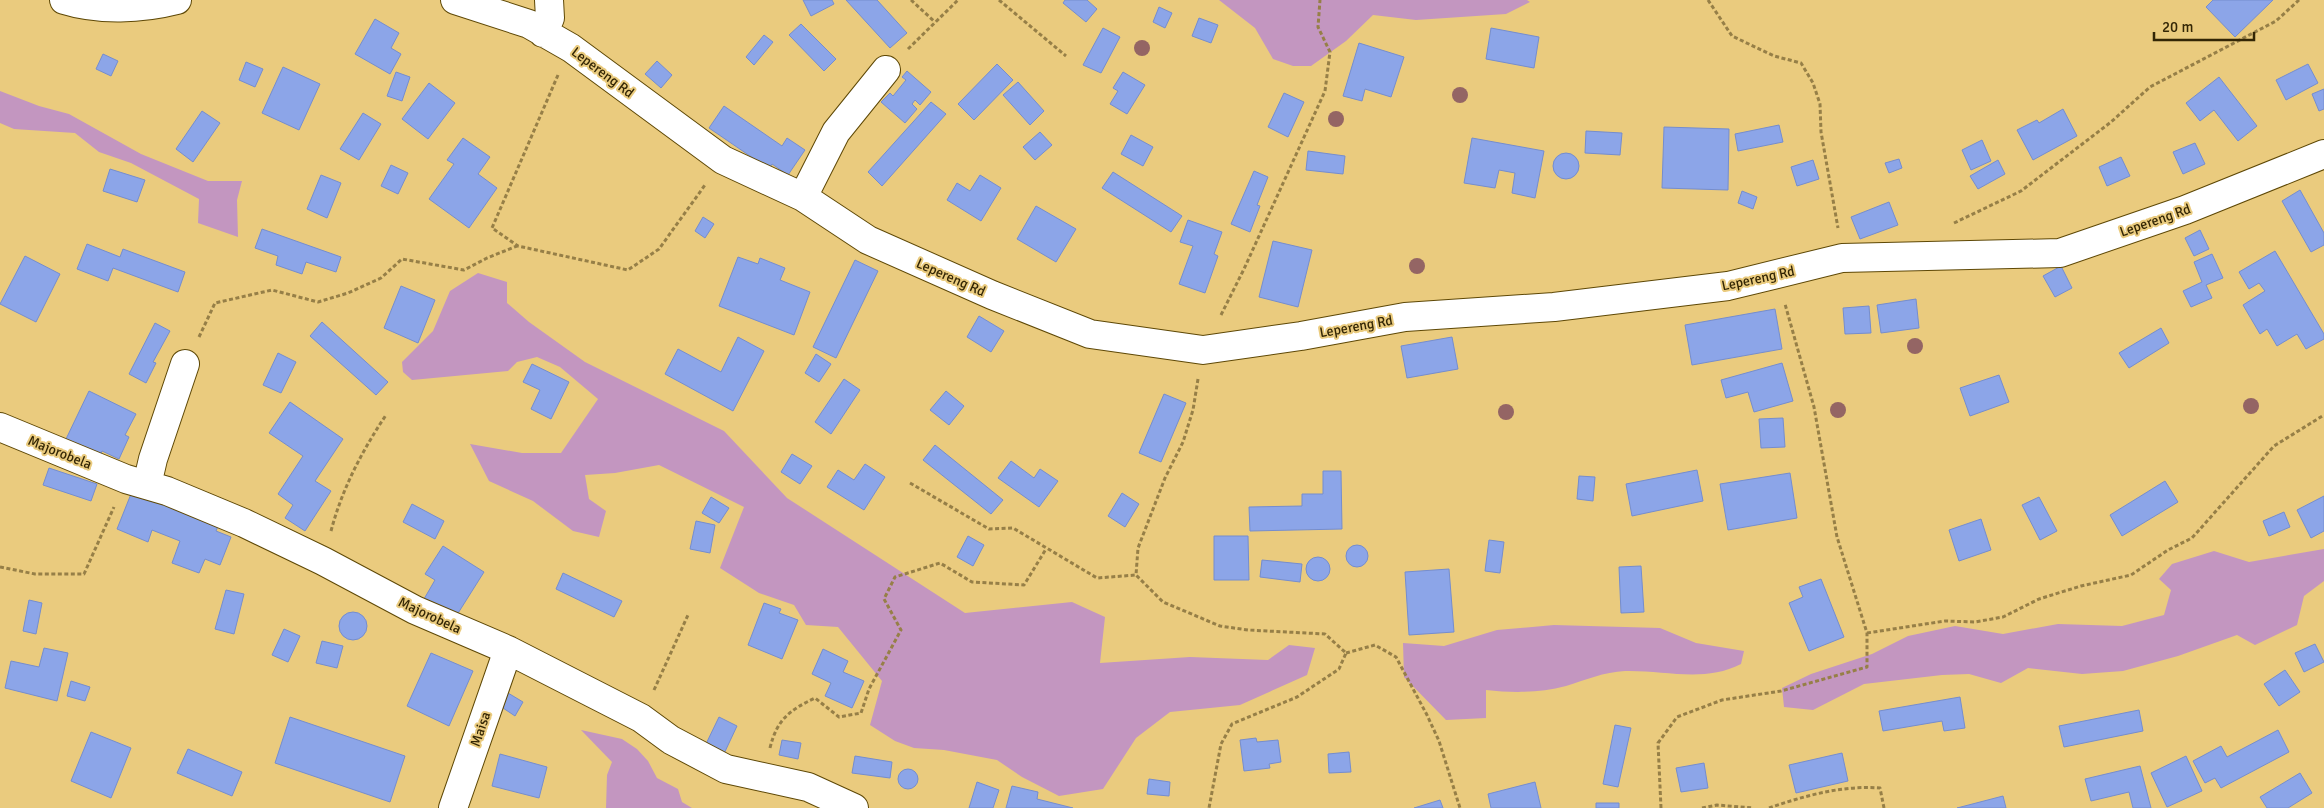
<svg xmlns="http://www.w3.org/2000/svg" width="2324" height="808" font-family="Signika,sans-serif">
<rect width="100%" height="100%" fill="#eacb7e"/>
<path fill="#c396c0" d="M1219,0H1527L1530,2L1506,14L1416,20L1373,15L1346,41L1311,66H1293L1273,59L1255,28Z
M0,91L39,106L69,114L141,154L208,181H242L237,200L238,237L198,223L199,199L131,163L99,152L75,133L14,129L0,123Z
M478,273L507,282V303L529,322L585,362L724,431L787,498L965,613L1072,602L1105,617L1100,663L1190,657L1268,660L1289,645L1315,648L1307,675L1240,705L1170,712L1136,738L1103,789L1059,796L1022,777L997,760L944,750L914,748L895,741L870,725L882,681L838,627L806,625L794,605L759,593L720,568L744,507L659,465L615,473L585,475L589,499L606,511L599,537L573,531L533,501L489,481L470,444L522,453H561L598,399L560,367L537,357L517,362L508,371L412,380L403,372L402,362L433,331L450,291Z
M2324,549V581L2304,596L2297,625L2255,645L2237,635L2178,656L2123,671L2082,674L2028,668L2001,683L1969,674L1942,675L1864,684L1813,710L1784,707L1782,688L1811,674L1872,654L1908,636L1955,626L2003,634L2058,624L2122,626L2164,615L2171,590L2159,579L2172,564L2214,551L2249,562Z
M1554,625L1660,628L1696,643L1744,651L1741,664C1704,683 1665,670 1625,671C1604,672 1585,680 1566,686C1539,693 1513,693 1486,690V718L1446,720L1404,677L1403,643L1444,646L1497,630Z
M581,730L622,739L637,749L648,761L657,778L678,789L682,802L692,808H606L607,775L612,762Z"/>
<path fill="#8ca5e8" stroke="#758dce" d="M803,0H832L834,4L811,16Z
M846,0H877L907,33L890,48Z
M1065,0H1087L1097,9L1086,22L1063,3Z
M2213,0H2273L2235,37L2206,7Z
M1159,7L1172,13L1165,28L1153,22Z
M1199,18L1218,25L1211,43L1192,36Z
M375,19L399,33L391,48L401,54L390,74L355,54Z
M801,24L836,59L824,71L789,35Z
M1103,28L1120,37L1101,73L1083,65Z
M1491,28L1539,37L1534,68L1486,59Z
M764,35L773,42L754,65L746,57Z
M1359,43L1404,57L1391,97L1365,89L1362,101L1343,96Z
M103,54L118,61L111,76L96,69Z
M657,61L672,75L661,88L645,74Z
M246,62L263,69L255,87L239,80Z
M997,64L1013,80L974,120L958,104Z
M2308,64L2318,83L2286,100L2276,80Z
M283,67L320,84L299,130L262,113Z
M907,71L931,92L920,105L915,100L912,104L917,109L905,123L881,102L890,93L893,96L906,80L902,77Z
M396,72L410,77L402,101L387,96Z
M1123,72L1145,85L1127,114L1110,104L1118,91L1113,88Z
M2219,77L2257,126L2238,141L2214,110L2200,121L2186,103Z
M1018,82L1044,111L1030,125L1003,95Z
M429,83L455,103L428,139L402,119Z
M2324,89V109L2319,111L2312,94Z
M1284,93L1304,102L1288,137L1268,127Z
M931,102L946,114L882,186L868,172Z
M724,106L782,146L787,138L805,150L788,175L772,164L769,169L709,128Z
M2063,109L2077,136L2033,160L2017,130L2037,120L2039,123Z
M202,111L220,123L193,162L176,149Z
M363,113L381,124L359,160L340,149Z
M1779,125L1783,142L1738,151L1735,134Z
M1664,127L1729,129L1728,190L1662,188Z
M1586,131L1622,133L1620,155L1585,153Z
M1040,132L1052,145L1035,160L1023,147Z
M1131,135L1153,147L1143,166L1121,154Z
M463,138L490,157L478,174L497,188L469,228L429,199L454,164L447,160Z
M1472,138L1544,151L1535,198L1512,193L1515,173L1499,170L1495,188L1464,183Z
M1982,140L1991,161L1971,170L1962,150Z
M2195,143L2205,164L2183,174L2173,152Z
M1308,151L1345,156L1343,174L1306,170Z
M1553 166a13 13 0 1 1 26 0a13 13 0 1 1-26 0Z
M2121,157L2130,176L2107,186L2099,167Z
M1899,159L1902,168L1889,173L1885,163Z
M1813,160L1819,179L1797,186L1791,167Z
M1998,160L2005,174L1978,189L1970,176Z
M391,165L408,173L398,194L381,186Z
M110,169L145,180L137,202L103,191Z
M1254,171L1268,177L1257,205L1260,206L1250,232L1231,224Z
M1113,172L1182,216L1171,232L1102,188Z
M321,175L341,183L327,218L307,209Z
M980,175L1001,188L981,221L947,200L957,183L970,191Z
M2300,190L2324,233V245L2311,252L2282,201Z
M1742,191L1757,197L1753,209L1738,203Z
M1889,202L1898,225L1860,239L1851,217Z
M1036,206L1076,229L1056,262L1017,239Z
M703,217L714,224L705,238L695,231Z
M1188,220L1222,232L1214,254L1218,256L1205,293L1179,284L1193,246L1180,242Z
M262,229L341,257L336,272L306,262L302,274L276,265L278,256L255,248Z
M2200,230L2209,249L2194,256L2185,238Z
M1273,241L1312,250L1298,307L1259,297Z
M87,244L120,257L123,249L185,272L178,292L113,268L108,281L77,269Z
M2275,251L2324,334V339L2306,349L2297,334L2277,346L2267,329L2260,334L2243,305L2265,291L2259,283L2249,289L2239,272Z
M2212,254L2223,278L2206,285L2212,298L2191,307L2183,291L2202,282L2194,262Z
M25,256L60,274L36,322L0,304Z
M738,257L758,264L760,258L785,268L780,280L810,292L794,335L719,306Z
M855,260L878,271L836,358L813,347Z
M2061,266L2072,288L2055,297L2043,276Z
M401,286L435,300L418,343L384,328Z
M1916,299L1919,328L1881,333L1877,305Z
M1869,306L1871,333L1845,334L1843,308Z
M1775,309L1782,349L1692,365L1685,325Z
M979,316L1004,331L991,352L967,337Z
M322,322L388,382L376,395L310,336Z
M155,323L170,331L153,362L156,363L146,383L129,374Z
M2161,328L2169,343L2129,368L2119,353Z
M738,337L764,351L733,411L665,374L678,349L721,372Z
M1452,337L1458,369L1407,378L1401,346Z
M278,353L296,362L281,393L263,385Z
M816,354L831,364L819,382L805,373Z
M1782,363L1793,401L1754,412L1748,392L1726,398L1721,380Z
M532,364L569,382L551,419L531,409L540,390L523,382Z
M1999,375L2009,402L1970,416L1960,388Z
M844,379L860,390L831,434L815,422Z
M89,391L136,414L125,435L129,437L119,459L102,451L100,456L66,439Z
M946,391L964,406L949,425L930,410Z
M1164,394L1186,403L1161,462L1139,453Z
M290,402L343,439L315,481L331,491L305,531L285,518L293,505L278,494L303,456L269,433Z
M1783,418L1785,447L1761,448L1759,419Z
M935,445L1003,500L991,514L923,460Z
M792,454L812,466L800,484L781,472Z
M1011,461L1034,478L1040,469L1058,481L1039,507L998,478Z
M865,464L885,477L864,510L827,487L838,470L854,480Z
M49,468L97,484L91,501L43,485Z
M1697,470L1703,501L1632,516L1626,484Z
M1323,471H1341L1342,529L1250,531L1249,507L1302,506V494H1323Z
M1790,473L1797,518L1728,530L1720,484Z
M1579,476L1595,477L1593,501L1577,499Z
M2165,481L2178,502L2122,536L2110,515Z
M133,489L219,524L216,531L231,537L220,565L205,559L199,573L172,563L180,541L152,530L148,542L117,529Z
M1122,493L1139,504L1125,527L1108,516Z
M2324,496V531L2311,538L2297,510Z
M711,497L729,508L719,523L702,513Z
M2039,497L2057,531L2040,540L2022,505Z
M412,504L444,521L435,539L403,522Z
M2284,512L2290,527L2269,536L2263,521Z
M1981,519L1991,550L1959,561L1949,530Z
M696,521L715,525L710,553L690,549Z
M968,536L984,545L973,566L957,557Z
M1214,536H1248L1249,580H1214Z
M1489,540L1504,542L1500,573L1485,571Z
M1346 556a11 11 0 1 1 22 0a11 11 0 1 1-22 0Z
M443,546L484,572L455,618L424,599L435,580L425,574Z
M1306 569a12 12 0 1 1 24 0a12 12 0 1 1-24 0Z
M1262,560L1302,564L1300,582L1260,577Z
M1641,566L1644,612L1621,613L1619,567Z
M1449,569L1454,632L1409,635L1405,572Z
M563,573L622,601L614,617L556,589Z
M1821,579L1844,637L1809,651L1789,603L1803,597L1799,587Z
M226,590L244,594L234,634L215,629Z
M29,600L42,603L36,634L23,631Z
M764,603L781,609L779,613L798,620L782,659L748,645Z
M339 626a14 14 0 1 1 28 0a14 14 0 1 1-28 0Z
M284,629L300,636L288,662L272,655Z
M322,641L343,646L337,668L316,663Z
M2315,644L2324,662L2304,672L2295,653Z
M44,648L68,653L57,701L5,688L11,661L39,667Z
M823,649L848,661L843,672L864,681L852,708L825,696L831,683L812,674Z
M431,653L473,671L449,726L407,706Z
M2285,670L2300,692L2279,706L2264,684Z
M71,681L90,687L85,701L67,696Z
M508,693L523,702L515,716L500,706Z
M1960,697L1965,728L1944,731L1942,721L1883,731L1879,711Z
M2139,710L2143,731L2064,747L2059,726Z
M290,717L405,756L390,802L275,763Z
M719,717L737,726L722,758L704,748Z
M1615,725L1631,728L1618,787L1603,784Z
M2278,730L2289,752L2221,788L2215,778L2205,783L2193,761L2221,746L2227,757Z
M91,732L131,748L111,798L71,781Z
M1256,738L1257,742L1278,740L1281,762L1269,764L1270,768L1244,771L1240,740Z
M782,740L801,743L798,759L779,755Z
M188,749L242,772L232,796L177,773Z
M1349,752L1351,772L1329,773L1328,754Z
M1842,753L1848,781L1796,793L1789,765Z
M500,754L547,767L539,798L492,786Z
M855,756L892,762L890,778L852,773Z
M2186,756L2202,791L2167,807L2151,773Z
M1704,763L1708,788L1681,792L1676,768Z
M2140,766L2151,808H2133L2129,792L2091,801L2085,779Z
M898 779a10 10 0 1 1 20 0a10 10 0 1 1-20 0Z
M2300,773L2312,793L2288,808H2267L2260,797Z
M1149,779L1170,782L1169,796L1147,794Z
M977,782L999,790L993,808H969Z
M1535,782L1541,808H1491L1488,794Z
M1012,786L1038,792L1037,799L1073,808H1006Z
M2003,796L2006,808H1957Z
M1440,800L1443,808H1414Z
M1596,803H1619V808H1596Z"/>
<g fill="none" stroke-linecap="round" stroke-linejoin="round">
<g stroke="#5e4806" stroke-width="30">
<path id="minor" d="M64,0C99,11 142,9 177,0
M455,0L529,24L571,48L723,160L803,197L868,240L992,295L1090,334L1203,350L1301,336L1405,317L1554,307L1728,286L1842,258L2060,253L2185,210L2324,154
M543,33L550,18L549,0
M803,197L836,132L886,70
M0,427L126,479L167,491L244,523L323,561L415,610L508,650L641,718L671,740L726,769L808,787L854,808
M147,485L153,459L185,364
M453,808L508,650"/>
</g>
<path stroke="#967f47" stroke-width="3" stroke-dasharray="4 2.5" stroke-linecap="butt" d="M911,0L935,22
M999,0L1066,56
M1708,0L1732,36L1774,56L1801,63L1813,83L1820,104L1821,132L1838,228
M908,49L958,0
M558,75L492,228L518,246L628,270L659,249L705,185
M1954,223L2021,191L2111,122L2150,87L2276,21L2299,0
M1221,315L1244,269L1325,91L1330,52L1318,27L1320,0
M199,337L215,303L272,290L318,302L348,293L381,278L402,259L464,270L487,258L517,246
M1198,379L1193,410L1183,442L1165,478L1138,548L1136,575L1163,602L1220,626L1248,630L1325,634L1346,653L1339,669L1297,697L1232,724L1221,744L1209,808
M910,483L989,529L1013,528L1097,578L1136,575
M331,531C342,489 362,451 386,415
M0,567L35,574H84L114,507
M1867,633L1945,621L1975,622L2003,617L2039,599L2081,586L2131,575L2168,550L2192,538L2274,446L2324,415
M1346,653L1375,645L1396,657L1427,715L1439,741L1460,808
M654,690L688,615
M770,748C777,719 790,710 815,698L839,717L861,713L869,689L901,630L884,599L895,577L940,563L972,582L1024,585L1046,549
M1661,808L1658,743L1677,717L1722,700L1781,691L1867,667V633L1837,537L1814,407L1785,304
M1702,808L1717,805L1753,808
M1769,808C1804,796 1842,785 1880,788L1884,808"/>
<use href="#minor" stroke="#fff" stroke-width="28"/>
</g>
<g fill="#946564">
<circle cx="1142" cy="48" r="8"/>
<circle cx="1460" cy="95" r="8"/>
<circle cx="1336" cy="119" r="8"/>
<circle cx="1417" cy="266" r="8"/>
<circle cx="1915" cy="346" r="8"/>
<circle cx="2251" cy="406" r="8"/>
<circle cx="1838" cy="410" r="8"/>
<circle cx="1506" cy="412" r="8"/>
</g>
<g text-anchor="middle" stroke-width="4" stroke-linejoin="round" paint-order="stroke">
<g font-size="14" fill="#332605" stroke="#eacb7e">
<text transform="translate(603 72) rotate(37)" y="5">Lepereng Rd</text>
<text transform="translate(2155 220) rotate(-19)" y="5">Lepereng Rd</text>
<text transform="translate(951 277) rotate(24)" y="5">Lepereng Rd</text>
<text transform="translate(1758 278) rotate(-12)" y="5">Lepereng Rd</text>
<text transform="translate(1356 326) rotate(-10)" y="5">Lepereng Rd</text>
<text transform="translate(60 452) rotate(22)" y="5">Majorobela</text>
<text transform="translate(430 615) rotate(25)" y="5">Majorobela</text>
<text transform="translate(480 729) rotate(-71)" y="5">Maisa</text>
</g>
</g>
<path d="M2154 32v8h100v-8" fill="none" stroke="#332605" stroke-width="2.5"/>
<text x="2162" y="32" font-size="15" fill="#332605" stroke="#eacb7e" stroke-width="4" paint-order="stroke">20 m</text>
</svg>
